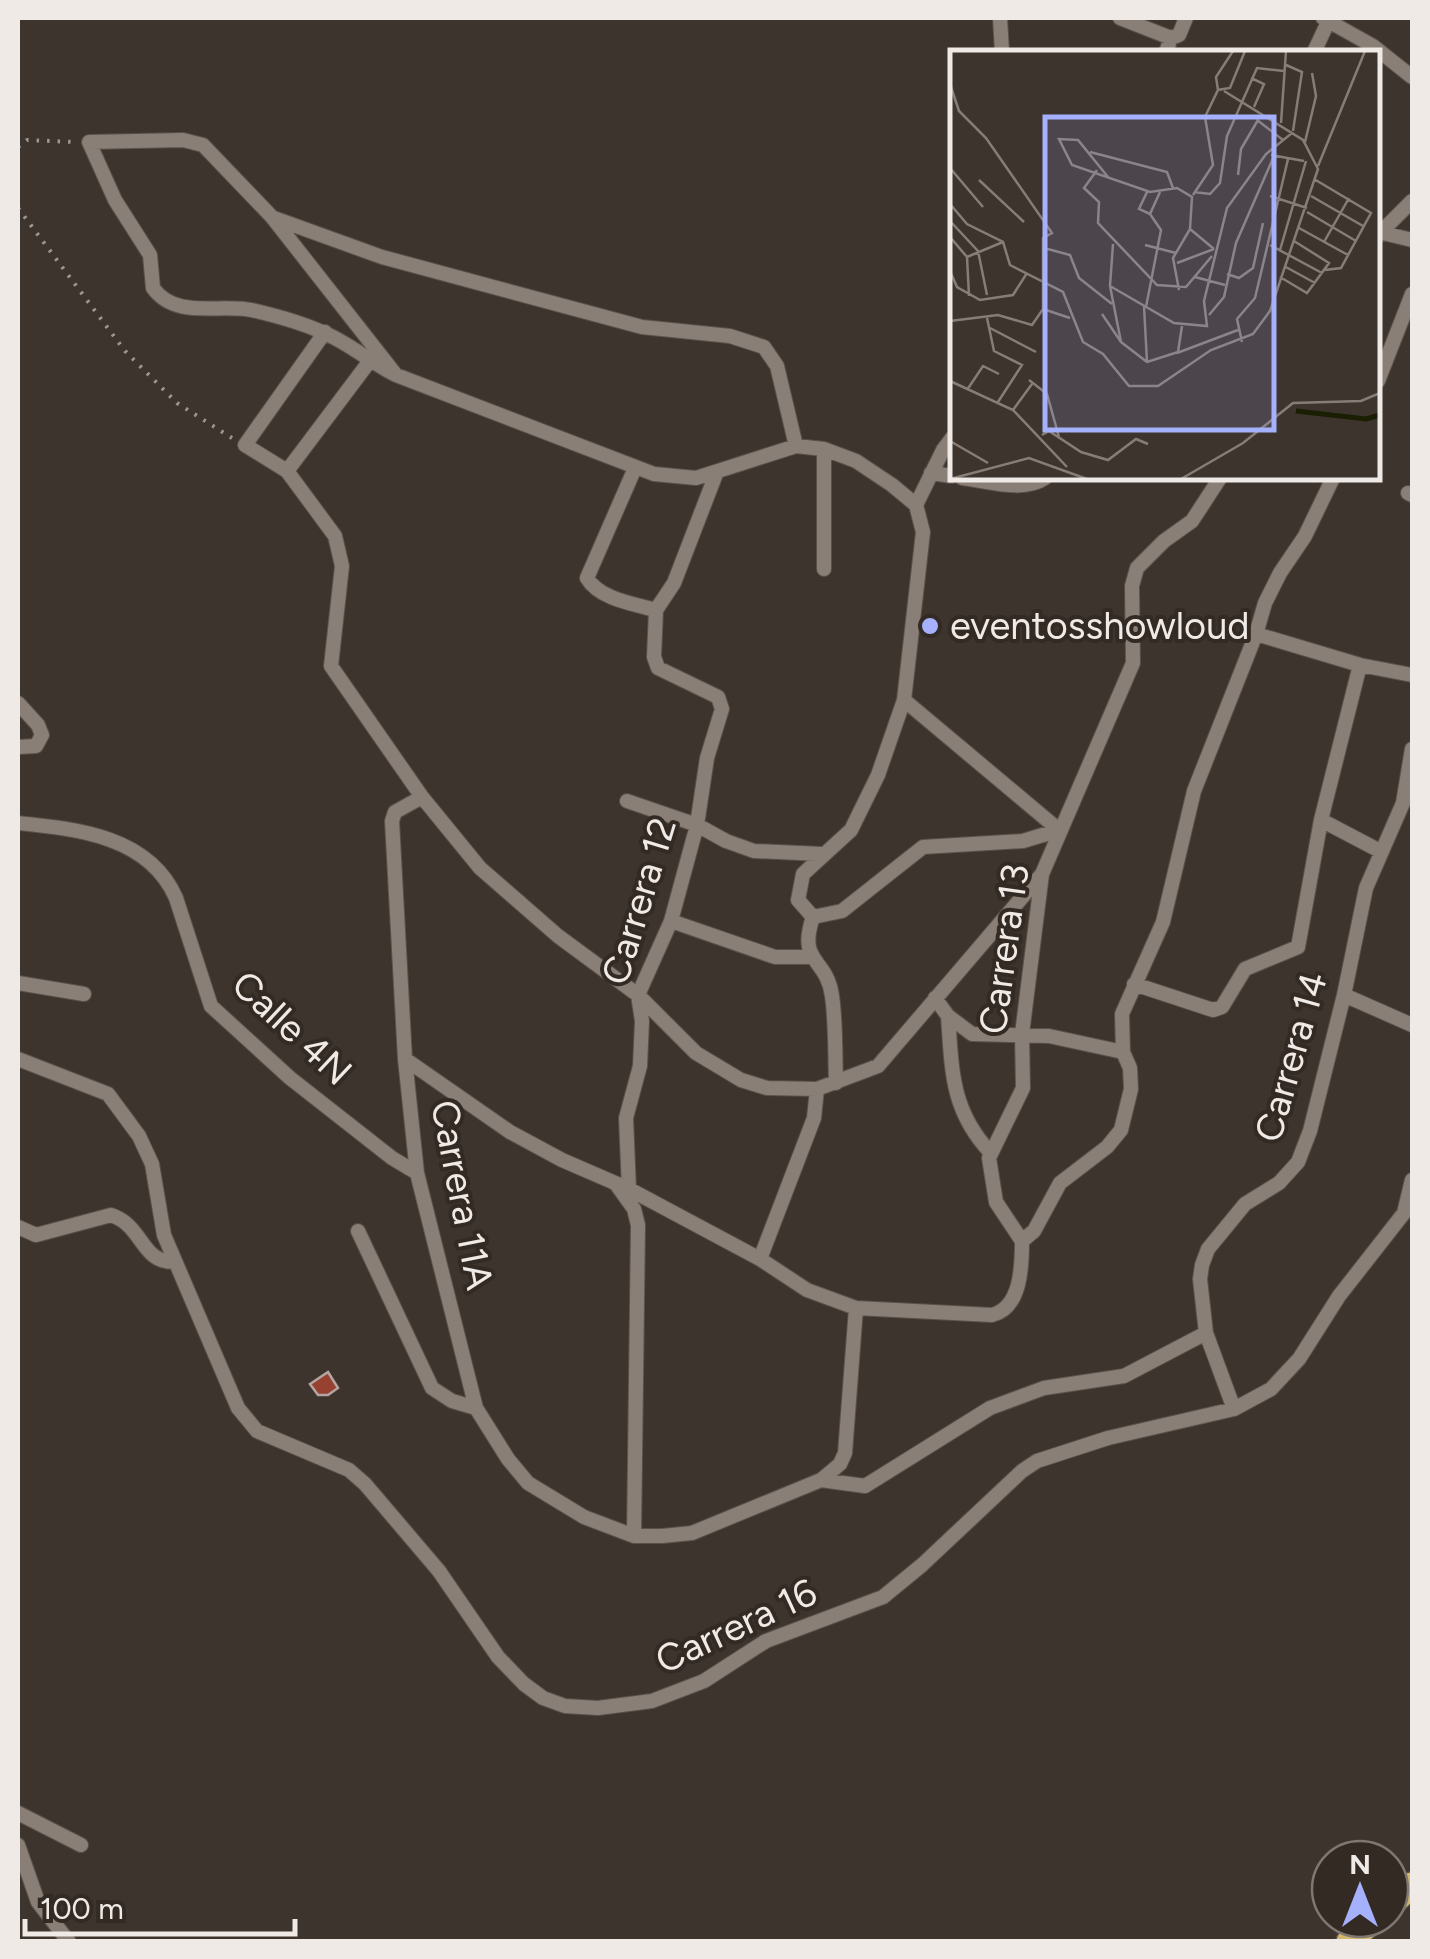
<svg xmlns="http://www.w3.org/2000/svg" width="1430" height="1959" font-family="Figtree,sans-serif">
<rect width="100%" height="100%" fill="#3d342d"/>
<path fill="#974131" stroke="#b4a5a2" stroke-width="2.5" d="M328,1372L338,1388L328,1395H318L310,1384Z"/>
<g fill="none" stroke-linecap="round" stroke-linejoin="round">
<g stroke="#59524c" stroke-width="16">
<path id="street" d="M1000,18L1002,52
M1120,18L1171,38
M1323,18L1373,46L1412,77
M1166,52L1171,38L1179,35L1186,18
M1314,52L1329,20
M274,218L382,257L642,327L730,336L764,347L777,366L796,446
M1379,232L1412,240
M1378,235L1412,201
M325,332L245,445L287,471L335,536L342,566L331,666L422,797L480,868L558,936L638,995L696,1053L741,1080L767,1088L817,1089L878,1066L1042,874
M396,375L272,217L203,145L183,140L89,142L115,200L150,255L153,288C177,321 222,302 256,311C277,316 302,323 322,332C348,342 371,363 396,375L654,474L696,478L796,446L824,449L856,461L892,485L916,505L923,532L904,700L878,775L851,830L803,874L798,900L813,917
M1378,381L1412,294
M635,468L587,578C599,599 634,604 656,610L674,583L716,474
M287,471L369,362
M931,473L952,476
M962,478C988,481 1023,493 1045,478
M1408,493L1412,495
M916,505L943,450L952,438
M824,569V449
M1256,634L1360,665L1412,675
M904,700L1059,830
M18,703L38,725L42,735L36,746L18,747
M422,797L395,812L392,821L405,1059L417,1173L476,1408L508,1459L528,1483L584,1517L634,1536H662L692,1533L821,1480L840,1464L845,1453L856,1308
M627,801L697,825L726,841L754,851L822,854
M1321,820L1380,851
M18,823C77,829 149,836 176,898L211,1006L290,1078L392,1158L417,1173
M813,917L842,911L923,847L1023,841L1059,830
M813,917C797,964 827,957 832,996C836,1024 835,1054 836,1083
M671,921L775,957H812
M18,983L84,994
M1134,984L1213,1010L1222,1007L1245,969L1298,947L1321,820L1360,665
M1344,995L1412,1025
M935,998L948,1016L972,1034L1049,1036L1123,1052
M948,1016C952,1071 951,1110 990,1152
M18,1059L108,1094L139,1136L152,1164L164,1235L238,1408L257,1431L349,1470L365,1484L439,1571L498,1657L524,1684L543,1698L565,1706L598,1708L652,1701L704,1681L766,1641L883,1597L922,1565L1022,1471L1037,1461L1108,1438L1234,1409L1271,1389L1299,1359L1339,1296L1404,1213L1412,1180
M405,1059L510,1132L562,1160L629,1189L760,1259L807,1290L856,1308L992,1315C1021,1308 1022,1267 1022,1241L996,1202L989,1158L1023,1088L1022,1034L1042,874L1133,663L1132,586L1137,568L1164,541L1192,521L1220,478
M616,1184L634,1209L638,1225L634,1536
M629,1189L626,1118L640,1066L642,1021L638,995L671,921L697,825L707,758L722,709L718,697L658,668L654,657L656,610
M18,1227L36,1235L111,1215C144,1226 140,1262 174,1262
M358,1231L432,1388L452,1401L476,1408
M1022,1241L1034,1231L1060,1183L1107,1147L1121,1130L1131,1089L1130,1068L1123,1052L1122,1014L1163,922L1194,791L1256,634L1265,603L1280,573L1305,536L1333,478
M760,1259L814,1118L817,1089
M1234,1409L1206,1333L1200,1279L1202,1265L1208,1249L1245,1204L1279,1183L1298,1162L1310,1131L1344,995L1366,888L1403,803L1412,749
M821,1480L865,1486L990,1408L1044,1388L1124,1376L1206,1333
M18,1813L81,1845
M18,1845L38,1902L69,1942"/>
</g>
<g stroke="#59524c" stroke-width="28">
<path id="highway" d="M1390,1905L1412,1885
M1349,1942L1374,1919"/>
</g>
<path stroke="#9e9691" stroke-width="4" stroke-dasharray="2.5 8" stroke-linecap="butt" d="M18,147L27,140L75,142
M18,208L125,351L177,403L232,438"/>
<use href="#street" stroke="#897f77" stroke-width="14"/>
<use href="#highway" stroke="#d2b76c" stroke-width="25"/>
</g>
<circle fill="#a5b1fc" stroke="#332a24" stroke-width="4" cx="930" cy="626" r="10"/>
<g text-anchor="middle" stroke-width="8" stroke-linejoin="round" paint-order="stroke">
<g font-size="38" fill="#f0eae6" stroke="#332a24" text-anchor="start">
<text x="950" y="639">eventosshowloud</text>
</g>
<g font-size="38" fill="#f0eae6" stroke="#332a24">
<text transform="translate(639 901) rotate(-73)" y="13">Carrera 12</text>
<text transform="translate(1004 949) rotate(-82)" y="13">Carrera 13</text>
<text transform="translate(292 1028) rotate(43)" y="13">Calle 4N</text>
<text transform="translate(1291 1057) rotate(-74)" y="13">Carrera 14</text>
<text transform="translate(462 1195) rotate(79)" y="13">Carrera 11A</text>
<text transform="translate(736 1626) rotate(-25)" y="13">Carrera 16</text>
</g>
</g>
<g transform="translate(950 50)">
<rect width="430" height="430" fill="#3d342d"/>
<path fill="none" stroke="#1a1f03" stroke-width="5" d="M346,361L416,369L430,365"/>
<path fill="none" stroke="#857d77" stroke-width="2.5" d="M334,14L352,22L343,81M301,28L314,34L304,57M0,34L9,61L36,88L102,183L93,188V259M268,40L266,27L283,1M307,70L333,90M331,73L336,1M355,92L366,46L362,23M140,102L217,122L223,138M321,105L354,111M368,116L415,1M0,118L33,157M147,120L134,138L149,152L148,173L207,235L236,237L262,206M288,125L291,99L308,70M158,127L128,90L109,89L122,115L200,142L227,138L242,147L240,179L223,208L229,240M364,129L421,163L391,218L375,220M29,130L74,172M197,142L189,159L200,164L210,142M244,142L260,144L270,133L277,86L307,18L334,21M243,145L263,115L255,67L268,40L280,38L295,1M320,146L357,158M361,146L413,176M0,154L17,174L53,192L60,215L113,242L133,292L153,304L179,336H208L261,300L303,284L320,261L368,119L353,90L274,41M357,162L406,191M0,171L28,201L37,245M349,178L398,205M240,179L264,199M0,187L17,207L19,246M374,192L399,148M163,194L160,236L171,292L197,312M195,195L226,203M320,195L372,223M94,198L120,205L129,228L162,254M330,200L356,111M17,207L53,192M227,213L264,199M334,216L365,233M0,221L7,237L30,250L63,245L77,223M277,224L289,228L303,218L313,173M245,227L275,235M330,227L357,243L379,213L344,191M160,236L224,273L257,276L254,251L277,158L316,104L342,83M194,256L197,312M196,257L211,180L200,164M152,264L171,292M259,265L274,247L286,193L324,106M37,268L44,301L72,315L48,352M0,271L48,265L82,275L93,259L120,268M40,278L86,302M292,292L287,269L305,248L338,109M227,303L288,280M197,312L228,302L232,276M79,330L97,344L109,387M0,331L63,360L117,417M17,340L33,316L49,324M63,360L82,334M92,385L99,381L131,402L158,410L186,389L198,394M0,391L38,413M0,429L79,408L137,429M231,429L293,393L343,353L411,351L430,343"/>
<path fill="#a5b1fc" fill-opacity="0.15" stroke="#a5b1fc" stroke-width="5" d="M95,67H324V380H95Z"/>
<rect width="430" height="430" fill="none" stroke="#f0eae6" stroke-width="5"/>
</g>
<rect width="1430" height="1959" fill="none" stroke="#f0eae6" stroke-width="40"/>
<g transform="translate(1360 1889)"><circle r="48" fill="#332a24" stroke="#7f7772" stroke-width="2.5"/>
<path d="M0-8L18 38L0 25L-18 38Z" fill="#a5b1fc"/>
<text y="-15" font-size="28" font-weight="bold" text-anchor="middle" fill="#f0eae6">N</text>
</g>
<path d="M25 1919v15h270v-15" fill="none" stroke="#f0eae6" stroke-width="5"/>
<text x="40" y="1919" font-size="30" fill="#f0eae6" stroke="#332a24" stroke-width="8" paint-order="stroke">100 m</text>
</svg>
